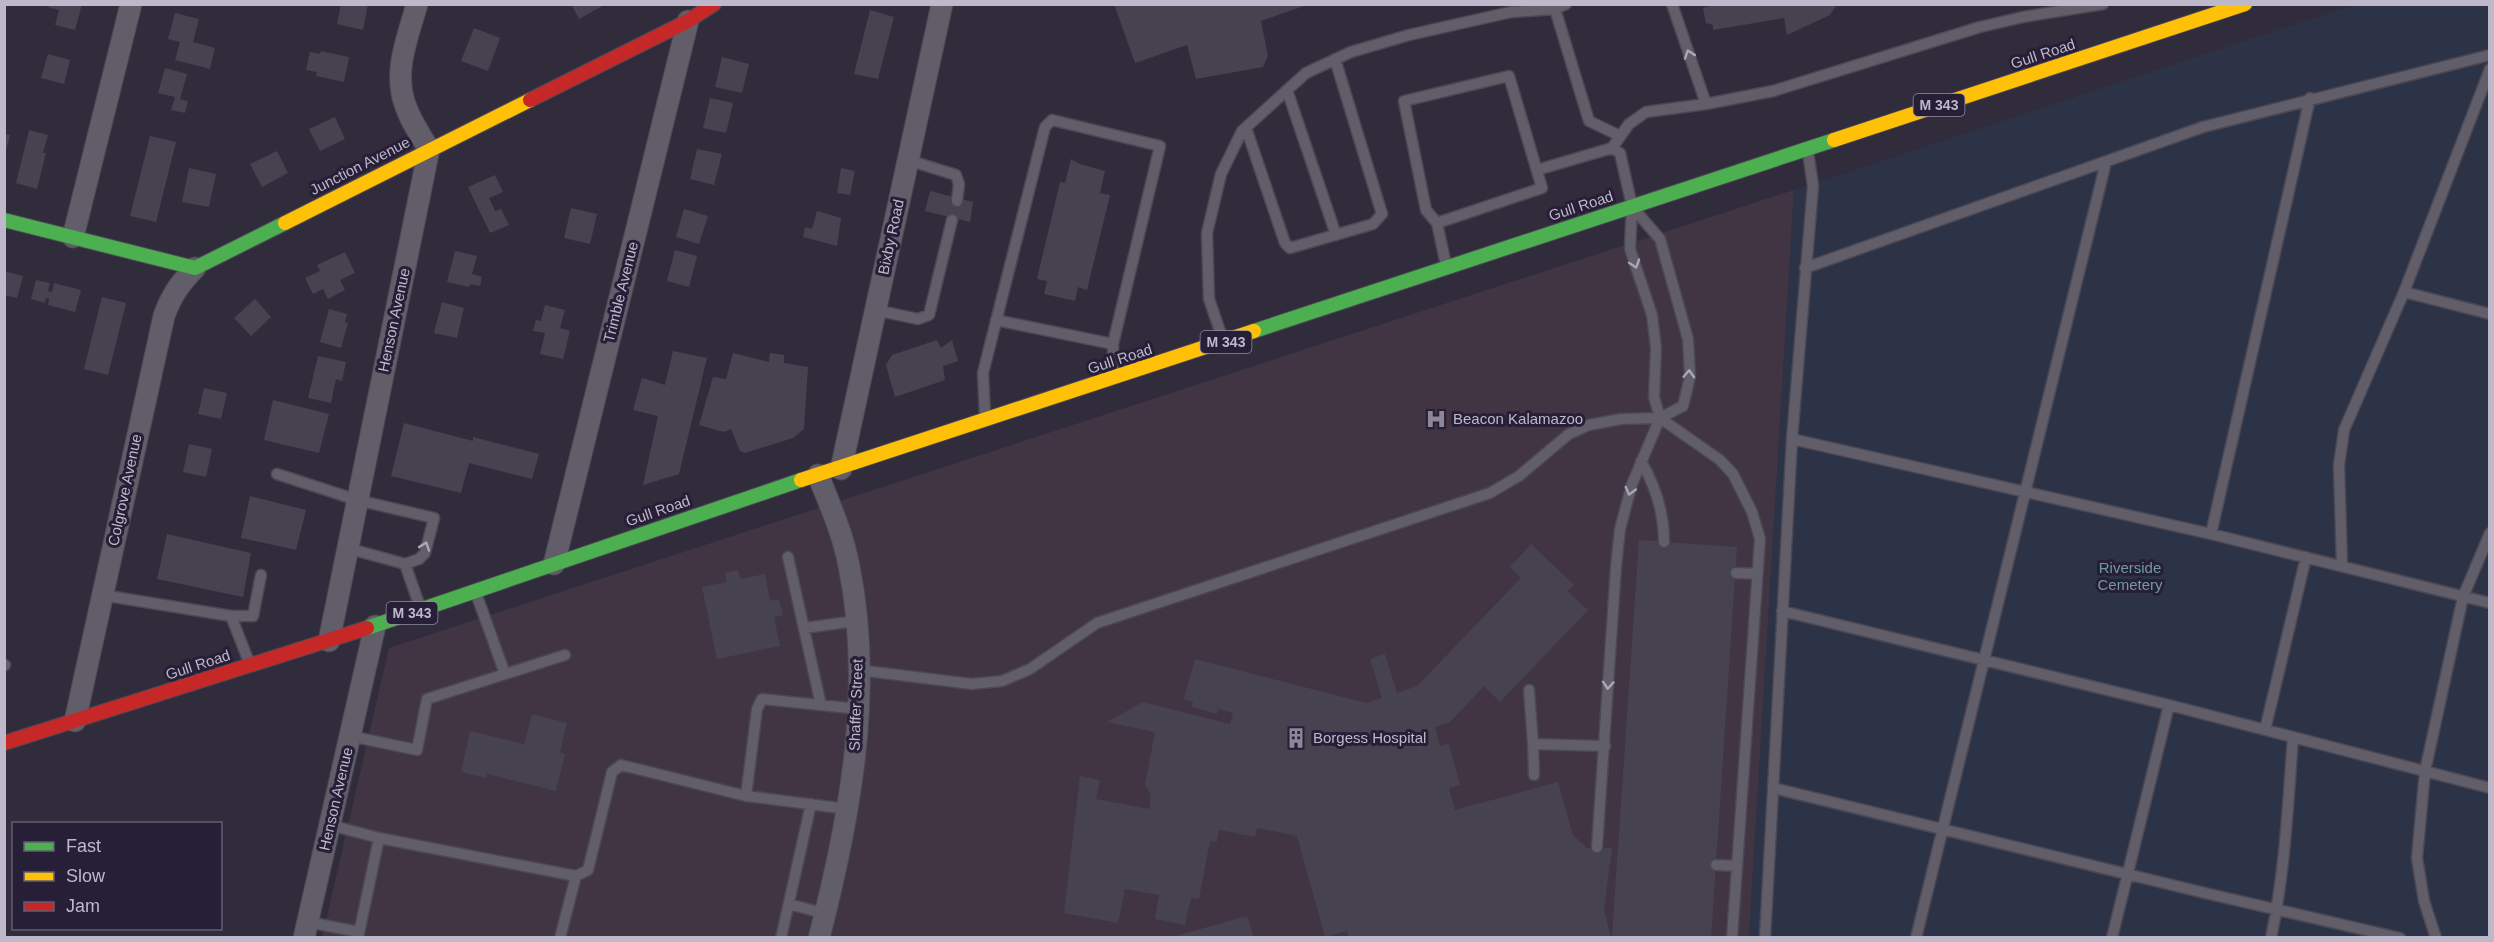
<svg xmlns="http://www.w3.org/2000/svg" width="2494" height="942" font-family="Arial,sans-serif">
<rect width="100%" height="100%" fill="#312c3c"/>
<path fill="#413544" d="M1794,190L1749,937L322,938L389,648Z"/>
<path fill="#2d3346" d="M2354,5H2489V937L1749,938L1794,190Z"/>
<path fill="#474250" d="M49,4H82L75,30L55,25L59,10L48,7Z
M341,4H368L363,30L337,24Z
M571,4H606L579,19Z
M1114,4H1307V5L1261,21L1268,56L1263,67L1196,79L1187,45L1135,63Z
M1715,4H1836V6L1830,15L1787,35L1784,18L1713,30V25L1706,23L1703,8Z
M870,10L894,17L878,79L854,74Z
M175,13L199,19L193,42L215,48L210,69L175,60L180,42L168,39Z
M474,28L500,38L488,71L461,61Z
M321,51L349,57L344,82L316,76L317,72L306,70L310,52L320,54Z
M48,54L70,60L64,84L41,78Z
M722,57L749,64L742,93L715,87Z
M165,68L187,74L180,99L188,101L185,113L171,110L175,97L158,93Z
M710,98L733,103L726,133L703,128Z
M335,117L345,139L320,151L309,129Z
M29,130L48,135L43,153H46L37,189L16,183Z
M4,134L10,135L5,154L4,153Z
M150,136L176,142L156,222L130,216Z
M697,149L722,154L714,185L690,179Z
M277,151L288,173L262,187L250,164Z
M1071,159L1080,164L1105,171L1100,193L1110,195L1087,290L1078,287L1075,301L1044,294L1047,281L1037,279L1060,182L1065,183Z
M189,168L216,174L209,207L182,202Z
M841,168L855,171L850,195L837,193Z
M495,175L503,192L489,198L495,211L501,209L509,225L490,233L468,187Z
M930,191L973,202L970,222L925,211Z
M571,208L597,214L590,244L564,238Z
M684,209L708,216L699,244L676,237Z
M817,211L841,218L837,246L803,237L805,227L812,229Z
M675,250L697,256L689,287L667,281Z
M455,251L477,256L472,274L482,277L480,286L470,284L469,287L447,282Z
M345,252L355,273L340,280L345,290L328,299L323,289L313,294L305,278L320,271L317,265Z
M4,271L23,276L17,298L4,295Z
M36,280L50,283L48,291L52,292L54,283L81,290L75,312L48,305L49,299L46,298L45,303L31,299Z
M102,297L126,303L108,375L84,369Z
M255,299L271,317L251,336L234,318Z
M442,302L464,308L457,338L434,333Z
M545,305L565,310L560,328L570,331L563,359L540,354L545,333L533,331L536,320L541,321Z
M329,309L347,314L345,322L348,323L341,348L320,342Z
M937,340L941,348L952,340L958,361L943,366L945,380L895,397L886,365L892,355Z
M673,351L707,358L679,474L643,485L658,416L633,410L642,378L665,385Z
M733,353L769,362L770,353L784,355V363L808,367L804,429L793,438L745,453L740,451L731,429L724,432L699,425L713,377L726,379Z
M318,356L346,362L342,381L336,379L331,403L308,398Z
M204,388L227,393L221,419L198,414Z
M273,400L329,414L319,453L264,440Z
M404,423L473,441V437L539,454L532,479L469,463L461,493L391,476Z
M189,444L212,449L206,477L183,472Z
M250,496L306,510L296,550L241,538Z
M167,534L251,553L243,597L157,579Z
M1639,540L1737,547L1711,938L1612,936Z
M1531,544L1574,585L1567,591L1588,610L1500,702L1484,686L1449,723L1435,727L1440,746L1449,744L1460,785L1449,788L1455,810L1558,782L1573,835L1587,848H1612L1604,909L1611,938H1349L1347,931L1325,937L1297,836L1257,828L1255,837L1219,830L1217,842L1210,841L1199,899L1191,898L1185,925L1155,919L1159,895L1125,889L1118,923L1064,913L1080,776L1100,780L1096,799L1149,809L1151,795L1145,784L1155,732L1107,722L1143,702L1230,724L1233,713L1218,709L1217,714L1192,707L1193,702L1184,699L1195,659L1366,703L1382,698L1370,659L1385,654L1397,693L1417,686L1521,578L1510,567Z
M738,570L740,579L765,574L770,601L779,599L783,615L774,617L780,646L717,659L702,587L727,582L725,573Z
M532,714L567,723L560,752L565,754L556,791L487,774L486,778L461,772L470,731L524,744Z
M1247,916L1254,938H1172V937Z"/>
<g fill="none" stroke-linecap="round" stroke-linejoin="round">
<g stroke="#4b4753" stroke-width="13">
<path id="lane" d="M1672,4L1706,104
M1555,9L1589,121L1620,136
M1287,90L1336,235
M1246,128L1285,243L1290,248L1373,224L1382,214L1335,59
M1612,148L1629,124L1646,112L1706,104L1773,91L1980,27L2023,17L2103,4
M908,160L956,175L959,184L957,201
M1537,170L1612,148L1620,153L1632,206L1630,249L1652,315L1656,348L1654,397L1660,418L1720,460L1733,474L1752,512L1760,539L1732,938
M1437,223L1426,210L1404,101L1509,76L1542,188L1437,223L1446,265
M1805,268L2203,127L2490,55
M2404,292L2490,314
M875,310L918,319L929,315L952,220
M996,320L1113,344
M1222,337L1209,299L1207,233L1221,174L1242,131L1306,73L1351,52L1409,35L1511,12L1555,9L1566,4
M985,416L983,373L1045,127L1052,120L1160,146L1113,344V372
M1792,439L2211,534L2490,603
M1641,461C1656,487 1664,512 1664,542
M277,474L357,500L434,518L425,553L419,559L405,564
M2211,534L2310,98
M347,548L405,564L420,607
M788,557L821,705
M2342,566L2339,465L2344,430L2404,292L2490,69
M1736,573L1757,574
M102,595L231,616L249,662
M477,596L505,674
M1782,611L2169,705L2490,788
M231,616H253L261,575
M804,628L856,621
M4,665H5
M858,670L972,684L1002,681L1030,669L1097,623L1490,493L1519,476L1569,434L1589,425L1621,419L1660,418L1683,406L1690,377L1688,339L1660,239L1634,209
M1529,690L1533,744L1605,746
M2265,730L2306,557
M350,736L417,750L427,699L565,655
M1533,744L1534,775
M1773,788L2209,894L2400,938
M746,796L847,809
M330,825L379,838
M1597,847L1616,567L1620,529L1632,484L1660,418
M1716,865L1737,866
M789,904L826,914
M308,922L359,932
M358,938L379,838L576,876L588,870L612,772L621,765L746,796L757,709L762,699L859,709
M560,938L576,876
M781,938L811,804
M1765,938L1792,439L1813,186L1808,152
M1916,938L2106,162
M2112,938L2169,705
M2271,938C2285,872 2288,804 2293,737
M2436,938L2424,901L2417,858L2425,771L2463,597L2490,533"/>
</g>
<g stroke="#4b4753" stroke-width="23">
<path id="street" d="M73,237L131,4
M841,469L942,4
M818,475C830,505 843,534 849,566C874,689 850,818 819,938
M554,564L688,21
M329,641L429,149C420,135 410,120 405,104C393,71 408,37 417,4
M75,721L164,316C171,296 180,283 195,268
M304,938L375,626"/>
</g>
<g stroke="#4c4755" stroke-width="16">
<path id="fast" d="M4,220L195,268L285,223
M1254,331L1834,140
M367,628L801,480"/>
</g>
<g stroke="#4c4755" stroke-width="16">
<path id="slow" d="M1834,140L2245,4
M285,223L530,100
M801,480L1254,331"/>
</g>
<g stroke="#4c4755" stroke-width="16">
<path id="jam" d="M530,100L688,21L714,4
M4,743L367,628"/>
</g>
<use href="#lane" stroke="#615d69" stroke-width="10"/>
<use href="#street" stroke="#615d69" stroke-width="21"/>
<use href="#fast" stroke="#4caf50" stroke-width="14"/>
<use href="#slow" stroke="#ffc107" stroke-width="14"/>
<use href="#jam" stroke="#c62828" stroke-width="14"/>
</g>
<defs><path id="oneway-chevron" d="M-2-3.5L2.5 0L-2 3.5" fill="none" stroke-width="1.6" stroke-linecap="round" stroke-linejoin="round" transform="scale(1.5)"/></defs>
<g stroke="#aba6b7">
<use href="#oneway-chevron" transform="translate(1689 54) rotate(-109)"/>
<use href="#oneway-chevron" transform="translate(1635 264) rotate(72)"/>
<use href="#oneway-chevron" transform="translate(1689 374) rotate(-87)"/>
<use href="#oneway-chevron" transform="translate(1630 491) rotate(105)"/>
<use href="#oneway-chevron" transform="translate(425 546) rotate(-71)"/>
<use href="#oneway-chevron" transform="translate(1608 685) rotate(94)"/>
</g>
<defs>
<g id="hospital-bare" transform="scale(1.62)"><path d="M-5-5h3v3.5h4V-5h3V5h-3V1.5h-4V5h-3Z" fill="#8d8799" stroke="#271f37" stroke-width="2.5" paint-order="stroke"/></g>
<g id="building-bare" transform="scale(1.62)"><path d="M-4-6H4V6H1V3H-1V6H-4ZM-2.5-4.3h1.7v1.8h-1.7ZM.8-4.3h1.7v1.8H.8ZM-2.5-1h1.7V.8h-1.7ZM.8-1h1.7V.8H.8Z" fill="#8d8799" stroke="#271f37" stroke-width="2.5" paint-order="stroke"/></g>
</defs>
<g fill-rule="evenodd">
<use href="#hospital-bare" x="1436" y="419"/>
<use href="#building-bare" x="1296" y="738"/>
</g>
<g text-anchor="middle" stroke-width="6" stroke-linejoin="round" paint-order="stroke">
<g fill="#271f37" stroke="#918a9f" stroke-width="1.5">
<rect x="1913.5" y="94" width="51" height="22" rx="4.5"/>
<rect x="1200.5" y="331" width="51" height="22" rx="4.5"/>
<rect x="386.5" y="602" width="51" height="22" rx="4.5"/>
</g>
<g font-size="14" font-weight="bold" fill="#beb8cb">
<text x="1939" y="110">M 343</text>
<text x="1226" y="347">M 343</text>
<text x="412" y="618">M 343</text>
</g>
<g font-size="15" fill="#beb8cb" stroke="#271f37">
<text transform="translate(2043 54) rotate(-18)" y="5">Gull Road</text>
<text transform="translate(360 166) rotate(-27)" y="5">Junction Avenue</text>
<text transform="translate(1581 206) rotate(-18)" y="5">Gull Road</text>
<text transform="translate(891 237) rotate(-78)" y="5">Bixby Road</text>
<text transform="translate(621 292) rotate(-76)" y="5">Trimble Avenue</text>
<text transform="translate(394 320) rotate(-78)" y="5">Henson Avenue</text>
<text transform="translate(1120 359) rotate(-18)" y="5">Gull Road</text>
<text transform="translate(125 490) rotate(-78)" y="5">Colgrove Avenue</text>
<text transform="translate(658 511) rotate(-19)" y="5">Gull Road</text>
<text transform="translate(198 665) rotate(-18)" y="5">Gull Road</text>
<text transform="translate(856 705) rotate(-88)" y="5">Shaffer Street</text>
<text transform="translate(336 799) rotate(-77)" y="5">Henson Avenue</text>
</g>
<g font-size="15" fill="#beb8cb" stroke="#271f37" text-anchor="start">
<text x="1453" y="424">Beacon Kalamazoo</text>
<text x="1313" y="743">Borgess Hospital</text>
</g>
<g font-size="15" fill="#6f9c9a" stroke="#271f37">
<text x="2130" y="573">Riverside<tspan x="2130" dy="17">Cemetery</tspan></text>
</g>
</g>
<rect width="2494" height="942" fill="none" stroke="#beb8cb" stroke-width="12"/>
<rect x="12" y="822" width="210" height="108" fill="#271f37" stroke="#635c72" stroke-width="1.5"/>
<rect x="24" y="842" width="30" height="9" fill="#4caf50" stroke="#635c72" stroke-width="1.5"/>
<text x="66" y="852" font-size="18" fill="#beb8cb">Fast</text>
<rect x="24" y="872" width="30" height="9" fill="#ffc107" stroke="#635c72" stroke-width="1.5"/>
<text x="66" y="882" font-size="18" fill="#beb8cb">Slow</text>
<rect x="24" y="902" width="30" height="9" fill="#c62828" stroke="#635c72" stroke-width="1.5"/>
<text x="66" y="912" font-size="18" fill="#beb8cb">Jam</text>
</svg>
